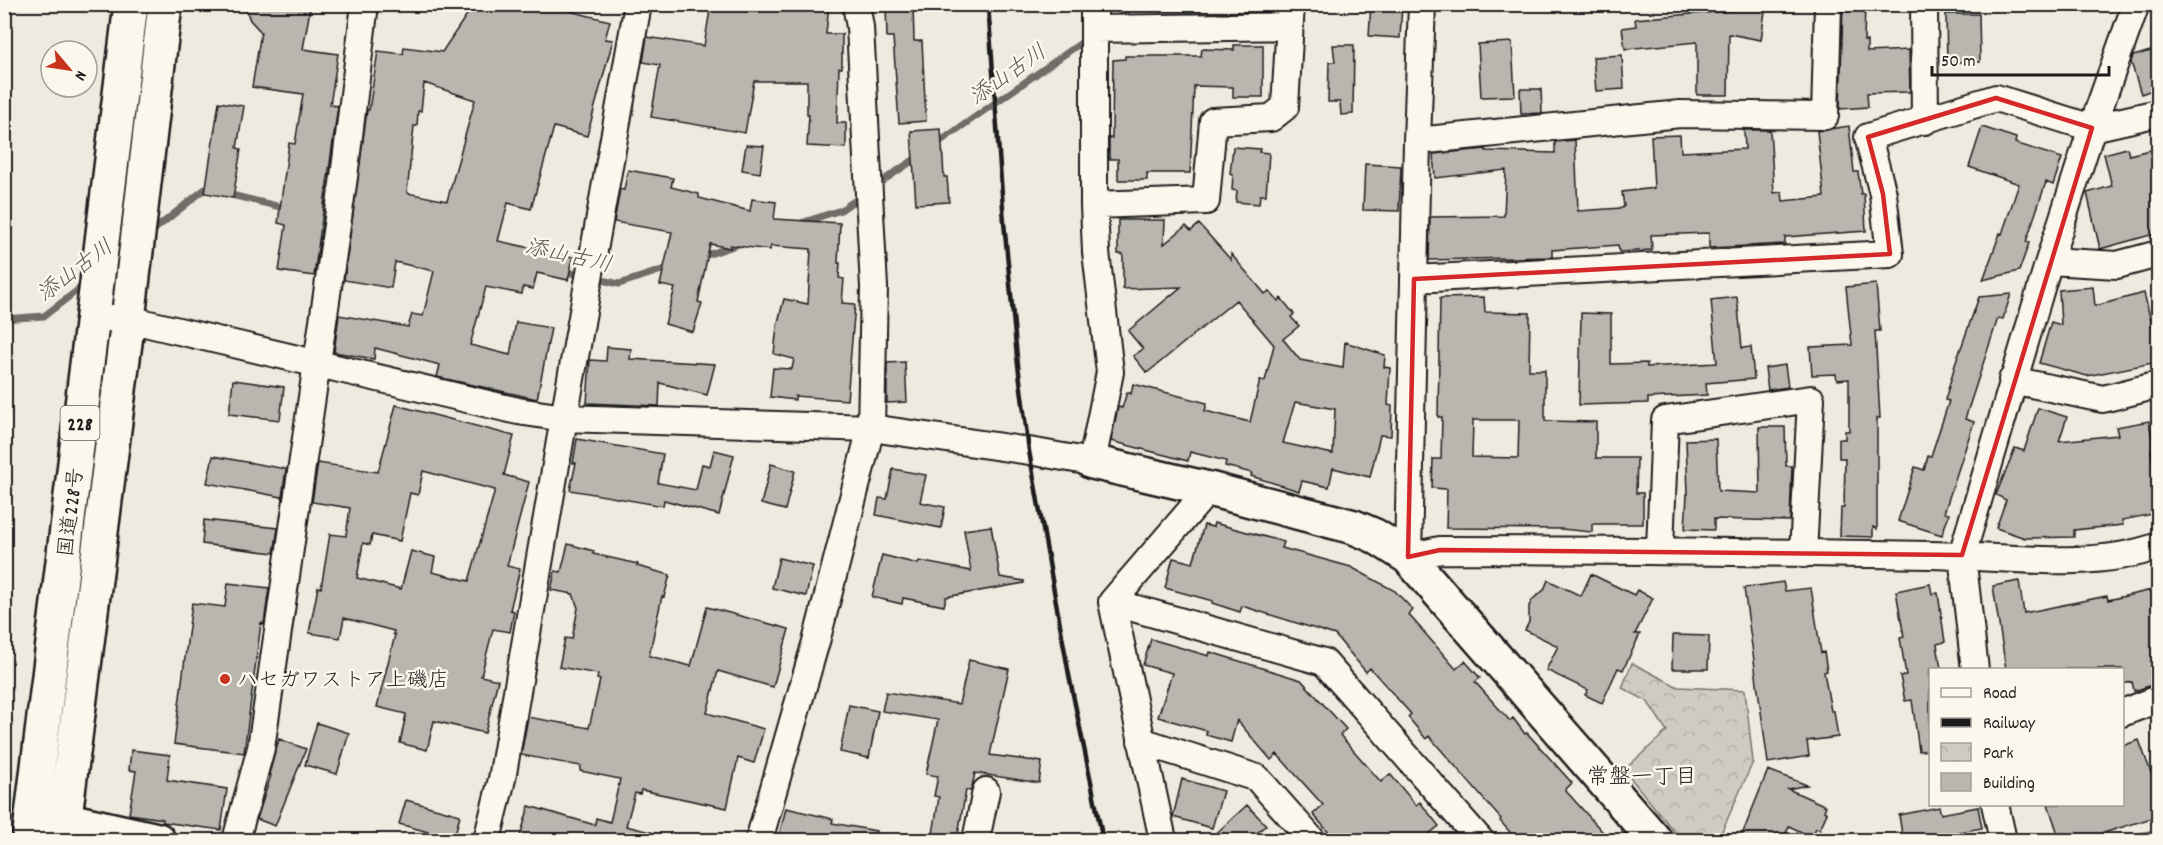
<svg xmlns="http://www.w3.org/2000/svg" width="2163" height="845" font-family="Dekko,'Klee One',sans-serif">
<defs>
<pattern id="park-crowns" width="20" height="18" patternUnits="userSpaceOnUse" patternTransform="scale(1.5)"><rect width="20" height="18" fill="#ceccc2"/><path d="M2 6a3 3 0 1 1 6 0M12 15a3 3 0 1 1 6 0" fill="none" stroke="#b0afa6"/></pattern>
</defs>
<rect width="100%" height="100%" fill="#eeeadf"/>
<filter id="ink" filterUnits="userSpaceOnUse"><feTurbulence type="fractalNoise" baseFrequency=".0167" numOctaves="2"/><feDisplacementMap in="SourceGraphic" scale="12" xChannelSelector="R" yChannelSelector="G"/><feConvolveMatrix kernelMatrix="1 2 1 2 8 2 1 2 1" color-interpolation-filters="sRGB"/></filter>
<g filter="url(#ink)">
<path fill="url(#park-crowns)" stroke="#75746f" stroke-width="1.5" d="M1632,663L1678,687L1745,690L1753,762L1718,840H1681L1624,770L1667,731L1647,701L1622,688Z"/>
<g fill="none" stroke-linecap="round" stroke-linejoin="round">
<path stroke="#6f6d69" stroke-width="7" d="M1114,20L1137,4
M935,145L1088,38
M875,186L921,155
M227,194L289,209
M801,223L841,210L864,194
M150,233L205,189L213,191
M701,257L742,243
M563,271L619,284L671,267
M4,319L44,316L87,283
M2123,840L2158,832"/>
</g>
<path fill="#b9b6af" stroke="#1c1c1c" stroke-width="1.5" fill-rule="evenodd" d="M244,4H311L303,49L338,54L330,105L338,106L314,276L279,271L286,225L278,223L289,143L295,144L303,94L252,87L261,32L250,20Z
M474,4H541L610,21L605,39L613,40L587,136L554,127L531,209L508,203L498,241L573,257L568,280L537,273L533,289L523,287L522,294L486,287L470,345L510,355L516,322L551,328L537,399L437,377L440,365L375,348L374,359L334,352L339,315L408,327L412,314L423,316L434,271L395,262L391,288L344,280L367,110H369L378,51L403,54L404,47L442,52ZM424,83L475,100L447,201L407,193L414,126H417L418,111H421Z
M711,4H829L826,34H842V68H839L837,123H846V148L807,146L809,115H807V81H754L745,133L651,117L660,65L643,62L647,37L704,46Z
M886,4H913L914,41H922L926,121L899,123L893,37H887Z
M1371,4H1402L1400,38L1369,36Z
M1738,4H1766L1761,40L1729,34L1728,95H1697V42L1625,49L1622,28L1636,26L1635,19L1737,10Z
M1843,4H1865L1864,41H1867V52L1909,50L1910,92L1867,93L1868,107L1840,109Z
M1946,14H1979L1980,62H1947Z
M1512,42L1515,96L1481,97L1478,44Z
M1234,45H1263V97H1233V87L1194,86L1190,173H1147V180H1118V159H1109V138H1112L1113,60L1125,59V56H1201L1202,49L1234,50Z
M1333,45H1354L1353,114L1341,115L1340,102H1328L1329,62H1335Z
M2154,50L2158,65V88L2141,94L2131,62L2133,56Z
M1622,55L1624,89L1596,91L1593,57Z
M1520,89H1541L1542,113L1521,114Z
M219,102L244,106L237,148L241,149L233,198L205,193Z
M1849,126L1854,172H1858L1861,194H1864L1866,231L1785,237V244L1709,248V233L1651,235L1652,250L1619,252L1618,245L1552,250V257L1429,260L1430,217L1504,216L1506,170L1435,178L1433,154L1486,149V151L1555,153V142L1575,140L1578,211L1622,208L1624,206L1622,192L1654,188L1651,136L1680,135L1681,152L1745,149L1744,130H1770L1774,193L1782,192L1783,201L1824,197L1817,131Z
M1982,127L2016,138L2015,143L2062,158L2053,185L2046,182L2026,242L2029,243L2019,271L1983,280L2000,233L2002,234L2019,184L1969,167Z
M941,129L944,177H947L949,202L916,204L911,131Z
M746,145L764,146L760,173L742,170Z
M1233,147L1260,149L1259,152L1269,153L1266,195H1260L1259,204L1236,202L1237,191L1232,190L1233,174H1230Z
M2127,148L2129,155L2158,148V233L2100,249L2087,193L2112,186L2104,154Z
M1365,164L1401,166L1399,211L1363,210Z
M628,170L673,178L671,187L699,194V198L750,211L752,199L776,202L774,219L840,223L838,263H840L839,278L844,279L842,303L855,304L847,400L795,396V400L770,397L773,368L792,369L794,359L774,354L777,326L784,299L808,304L811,249L771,246L770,250L730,245V248L710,244L698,302L702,303L693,332L665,324L675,288L660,285L672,232L614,222L620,189L624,190Z
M1118,220H1165L1164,244L1186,226L1191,231L1199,224L1231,260V254L1265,294L1269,291L1278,301L1281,298L1294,314L1291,317L1299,326L1283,339L1300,360L1343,368L1345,342L1385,355L1384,367L1390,368L1388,405L1392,406L1391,436L1380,435L1370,477L1333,468L1329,487L1302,481L1299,491L1251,476L1252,473L1225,466L1226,461L1190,452L1188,461L1111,441L1118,407L1122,408L1127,392L1131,394L1133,384L1207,403L1205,411L1250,422L1260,380L1265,381L1274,345L1236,300L1147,373L1133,356L1143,349L1128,331L1181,287L1123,289V254H1118ZM1295,402L1335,409L1333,454L1283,443Z
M1876,284L1880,331H1875L1880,418H1877V529L1873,527V537L1840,536L1841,508H1844L1845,458H1839V439H1845V431H1849V379L1837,380L1836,374L1812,375L1810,347L1852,345L1846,287Z
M2093,287L2095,306L2144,293L2154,333L2158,332V362L2087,376L2039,363L2051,322L2061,325L2059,290Z
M2011,294L2003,319L1998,318L1965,419L1974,422L1944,513L1949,514L1942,535L1898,521L1915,467L1924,470L1928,456H1931L1949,401L1945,400L1955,365L1979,297Z
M1484,297L1485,312L1530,313L1529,370H1545V421L1596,422V458H1637L1636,493H1643V524H1592V532L1561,529L1446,528L1447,489L1432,488L1433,459H1441L1442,417H1438L1440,298ZM1473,420H1519L1518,458L1472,457Z
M1737,297L1742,348L1751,347L1754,379L1706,383L1707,395L1648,398V403L1579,405L1581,313L1611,314V364L1647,363V367L1717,363L1711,300Z
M607,347L631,349L630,359L715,364L707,395L660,383L659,406L587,403L590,360L606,361Z
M905,362L907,402L887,403V363Z
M1785,365L1788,387L1768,390L1765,368Z
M233,380L284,387L280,420L229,414Z
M396,405L514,436L504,475L529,482L507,566L520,569L510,610L514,611L510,632L493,629L481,676L498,680L485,733L434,721L427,750L400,743L406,714L377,707L395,635L393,634L394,631L344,618L340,638L309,633L318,587L321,588L330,534L346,536L350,508L312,502L318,463L378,472ZM423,471L495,490L469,581L432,572L435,557L411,551L401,589L357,578L363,543L370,545L372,535L400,541L410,493L418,495Z
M2038,408L2067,417L2059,441L2118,435L2116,427L2149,421L2154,450H2151L2158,495V513L2122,520L2123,525L2074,530V537L2025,538L1996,528L2006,500L1996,495L2015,448L2024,451Z
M1759,427H1785L1786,466H1792L1790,521L1714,519V530L1685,529L1687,494H1688L1686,440L1716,439L1718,491L1760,493Z
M577,439L663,454L658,483L696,490L702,464L710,466L714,450L734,455L719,515L664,500L663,506L570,490L576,463H573Z
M213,456L286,469L282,497L207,483Z
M771,464L795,471L785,510L761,504Z
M893,469L926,475L920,502L945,507L941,528L876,515L879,498L887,499Z
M204,520L278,528L274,553L202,544Z
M1214,523L1284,542L1282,548L1351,567L1395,591L1413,610L1409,615L1456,669L1465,661L1480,678L1475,682L1510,721L1513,718L1525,734L1527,733L1572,783L1565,790L1610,840H1517L1500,821L1501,819L1429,736L1426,739L1408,717L1411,714L1370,668L1366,672L1335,635L1242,606L1240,612L1212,603L1213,601L1165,588L1173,558L1193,563L1204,525L1213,527Z
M991,526L1000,577L1024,581V583L946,597L944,606L903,598L902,604L872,597L882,555L918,564L919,561L971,571L964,530Z
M568,544L594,551L593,554L638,564L637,566L670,575L664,597L662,596L649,656L691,666L707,607L789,629L773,687L718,671L707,713L764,729L754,763L738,758L727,808L641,790L640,794L635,793L626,826L658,834L657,840H519L529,806L595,825L596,818L610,822L620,779L580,771L581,766L521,755L528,717L589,728L600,680L597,679L598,674L559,667L565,638L572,639L578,608L573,594L551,590L555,571L561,572Z
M779,558L813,566L806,596L772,588Z
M1591,574L1634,595L1637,590L1653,598L1635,634H1640L1623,670L1618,668L1602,703L1585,695L1588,690L1546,670L1558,646L1525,630L1529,622V606L1533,599L1544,590L1548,580L1581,596Z
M2019,581L2024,613L2107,596L2108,600L2152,590L2158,620V670L2150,672L2152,685L2134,691L2132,682L2122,684V669H2006L1993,586Z
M1783,582L1785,591L1811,588L1821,653L1824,652L1827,671L1824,672L1831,711H1834L1838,737L1807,741L1809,756L1768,763L1744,588Z
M228,583L269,588L264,624L261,623L244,753L174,744L192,603L225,607Z
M1930,584L1932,594L1938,593L1945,642L1937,644L1941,669H1930V750L1919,751L1912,700L1905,701L1900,676L1906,675L1900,638L1904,637L1896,591Z
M1673,635L1709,636L1708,669H1672Z
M1151,639L1209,656L1210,652L1301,680L1346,729L1340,735L1381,782L1390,774L1416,805L1420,802L1439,826L1421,840H1335L1313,814L1323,805L1277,754L1271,760L1237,720L1231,742L1206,735L1207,731L1158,717L1172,673L1143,665Z
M969,660L1009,669L990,755L1042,762L1039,783L975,773L971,791L966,790L957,840H932L939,797L934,796L938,776L926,774L938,720L882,711L886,692L959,704Z
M849,705L878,711L869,758L840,752Z
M317,723L349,733L337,774L305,765Z
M279,739L306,749L275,826L257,819L271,775L269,774Z
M2139,740L2154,781L2158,780V816L2081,840H2060L2048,804H2122V746Z
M131,750L170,755L167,780L227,789L221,830L163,822V819L129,814L136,771L129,770Z
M1768,770L1807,785L1788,789L1826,806L1824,811L1827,813L1820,829L1816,828L1812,837L1789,826L1783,840H1740Z
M1182,779L1223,791L1212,828L1173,817Z
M406,800L460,815L454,839L399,824Z
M1247,805L1266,825L1249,840H1209Z
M1939,807L1941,814L1978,807L1982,828L1913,840H1903L1899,815Z
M786,808L833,819L832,823L876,831V840H778Z"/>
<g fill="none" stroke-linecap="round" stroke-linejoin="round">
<g stroke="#1c1c1c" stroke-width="30">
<path id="street" d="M1422,4L1417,141L1408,557L1440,550C1603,550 1766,552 1929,555C2001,556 2091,571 2158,546
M1924,4L1925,121
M1094,29L1290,26
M1417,141L1680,114L1825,116L1828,4
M1094,205L1206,201L1213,121L1271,118L1285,107L1291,4
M2049,261L2117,265L2158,254
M1414,279L1890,254L1883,194L1868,137L1996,98L2092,128L2158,113
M93,317L128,319L518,411L564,418L871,428L1029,451L1092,462L1110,372L1096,252L1094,205V4
M2012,380L2103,399L2158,385
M1660,550L1665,420L1811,399L1803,554
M1112,602L1324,662L1480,840
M1975,670L1962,555L2049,261L2092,128L2136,4
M2122,713L2158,699
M1141,741L1257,778L1312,840
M1995,804L2003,840
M236,840L261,748L344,177L365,4
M487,840L502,779L564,418L638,4
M759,840L817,638L871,428L874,287L860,27L856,4
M976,840L986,791
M1163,840L1112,602L1209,489"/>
</g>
<g stroke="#1c1c1c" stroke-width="38">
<path id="secondary" d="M1092,462L1209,489L1354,527L1375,536L1408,557L1655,840
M37,817L64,819L158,840"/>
</g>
<g stroke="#1c1c1c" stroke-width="38">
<path id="highway" d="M29,840L131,4
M62,840L128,319L165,4"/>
</g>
<use href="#street" stroke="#fbf7ec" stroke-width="26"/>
<use href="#secondary" stroke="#fbf7ec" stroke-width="33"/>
<use href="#highway" stroke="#fbf7ec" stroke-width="33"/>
<path stroke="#1c1c1c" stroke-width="4.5" d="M988,4L1004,222L1017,357L1029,451L1069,675L1103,840"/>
</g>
</g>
<path fill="none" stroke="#d62828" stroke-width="4.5" stroke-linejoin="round" d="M1996,98L2092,128L1962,555L1440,550L1408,557L1414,279L1890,254L1883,194L1868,137Z"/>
<circle fill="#c8321e" stroke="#fbf7ec" stroke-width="2" cx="225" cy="679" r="6"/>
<g text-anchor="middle" stroke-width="5" stroke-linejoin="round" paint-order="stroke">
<rect fill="#fbf7ec" stroke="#5f5e5a" stroke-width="1.5" x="60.5" y="406" width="39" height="34" rx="4.5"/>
<g font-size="20" font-weight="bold" fill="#1c1c1c">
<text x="80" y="430">228</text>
</g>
<g font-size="21" fill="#1c1c1c" stroke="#fbf7ec">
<text transform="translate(70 512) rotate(-83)" y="7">国道228号</text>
</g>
<g font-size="21" fill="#1c1c1c" stroke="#fbf7ec" text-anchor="start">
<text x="237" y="686">ハセガワストア上磯店</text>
</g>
<g font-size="22" font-style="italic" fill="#5a5956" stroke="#fbf7ec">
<text transform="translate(1007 73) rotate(-35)" y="8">添山古川</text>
<text transform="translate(569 254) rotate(13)" y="8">添山古川</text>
<text transform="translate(74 269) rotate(-37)" y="8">添山古川</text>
</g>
<g font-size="22" fill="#1c1c1c" stroke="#fbf7ec">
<text x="1642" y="783">常盤一丁目</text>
</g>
</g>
<rect width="2163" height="845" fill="none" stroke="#fbf7ec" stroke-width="24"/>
<rect x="12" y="12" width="2139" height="821" fill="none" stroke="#1c1c1c" stroke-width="2" filter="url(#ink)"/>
<rect x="1929" y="668" width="195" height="138" fill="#fbf7ec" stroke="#a29f99" stroke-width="1.5"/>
<rect x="1941" y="688" width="30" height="9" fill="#fbf7ec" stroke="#a29f99" stroke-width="1.5"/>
<text x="1983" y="698" font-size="18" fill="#1c1c1c">Road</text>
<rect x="1941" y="718" width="30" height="9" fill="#1c1c1c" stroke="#a29f99" stroke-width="1.5"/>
<text x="1983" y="728" font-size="18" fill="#1c1c1c">Railway</text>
<rect x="1941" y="743" width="30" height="18" fill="url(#park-crowns)" stroke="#a29f99" stroke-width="1.5"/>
<text x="1983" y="758" font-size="18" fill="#1c1c1c">Park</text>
<rect x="1941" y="773" width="30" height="18" fill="#b9b6af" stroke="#a29f99" stroke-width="1.5"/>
<text x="1983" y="788" font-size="18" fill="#1c1c1c">Building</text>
<g transform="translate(69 69) rotate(119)"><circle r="28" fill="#fbf7ec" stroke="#a29f99" stroke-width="1.5"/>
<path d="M0-4.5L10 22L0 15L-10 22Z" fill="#c8321e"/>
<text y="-9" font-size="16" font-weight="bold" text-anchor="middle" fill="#1c1c1c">N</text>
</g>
<path d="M1932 66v9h177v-9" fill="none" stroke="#1c1c1c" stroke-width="3"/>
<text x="1941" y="66" font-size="18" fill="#1c1c1c" stroke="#fbf7ec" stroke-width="4.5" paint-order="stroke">50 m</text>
</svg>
